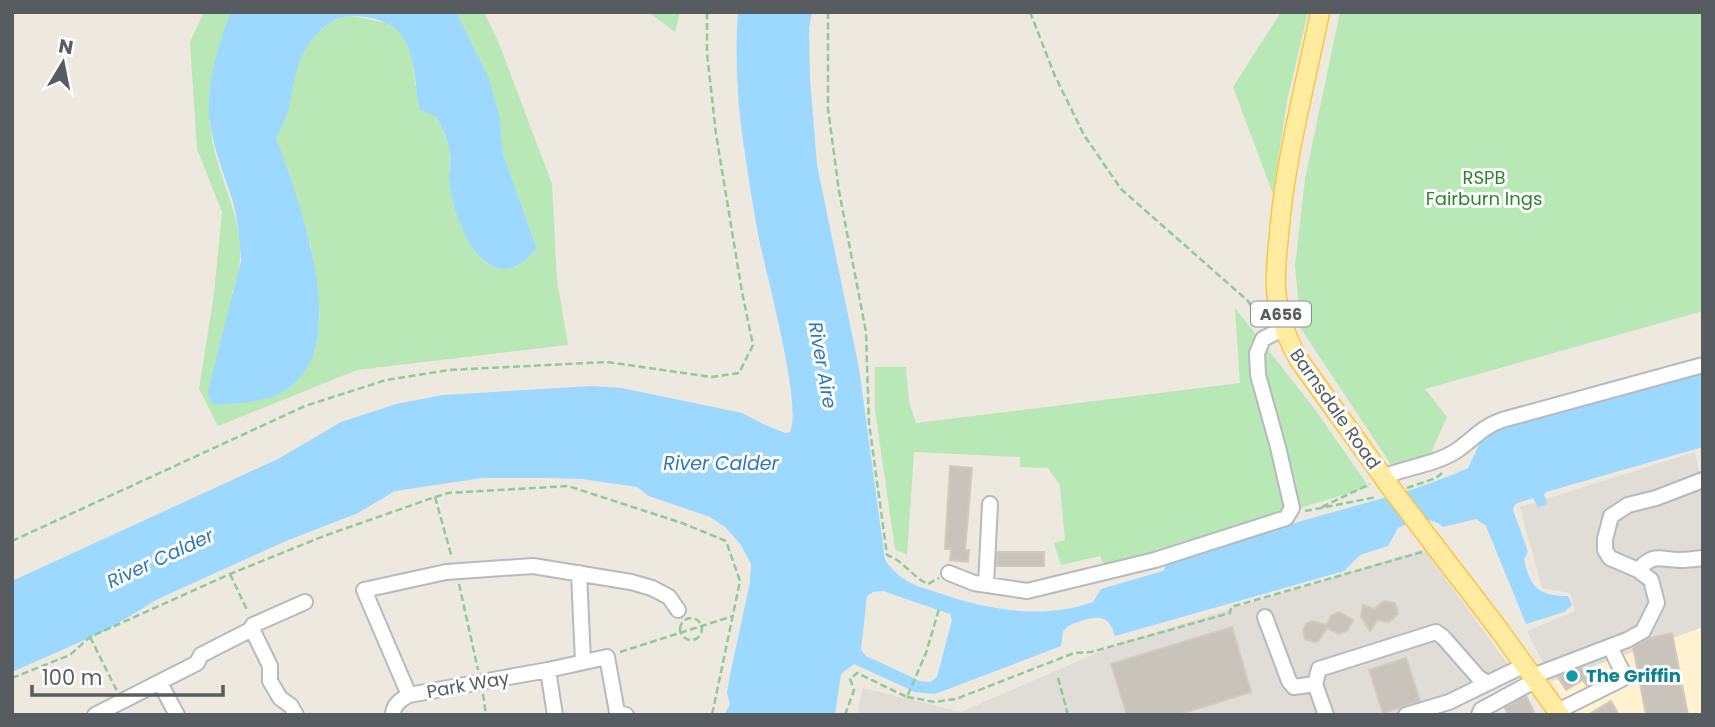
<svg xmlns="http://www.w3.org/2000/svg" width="1715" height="727" font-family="Poppins,sans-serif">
<rect width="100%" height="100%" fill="#ede9de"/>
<path fill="#fff2d1" d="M1703,627V715H1572L1552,681Z"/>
<path fill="#e0dcd6" d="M1695,452L1699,471H1703V627L1552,681L1527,631L1575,611L1570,593L1542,588L1520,507Z
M1424,549L1517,677L1459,705L1428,715H857L863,688L961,712L1115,645Z"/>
<path fill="#b9e8b7" d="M204,12H230C221,39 218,65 214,92C213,102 209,114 210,124C215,184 258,231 232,293L292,386L306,368L316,345L320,316L311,246L276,137L299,60L311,39L336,17L352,16L388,23L405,37L413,60L415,84L437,117L450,148L449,181L453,203L461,226L474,250L486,263L502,268L517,266L537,249L503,154L500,118L456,12H484L498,41L552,184L557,280L568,345L357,370L218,426L199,389L214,294L222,212L197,149L190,42Z
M648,12H680L675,32Z
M1281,12H1308L1287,101L1273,194L1233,87Z
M1340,12H1703V311L1425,389L1447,417L1431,453L1392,466L1301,329L1295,266L1305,179Z
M1235,308L1314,408L1369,487L1105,568L1100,556L1061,565L1054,543L1065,540L1060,485L1048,468L1020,467V457L914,452L907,555L895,549L875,410V367H906L909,402L916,423L1240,383Z"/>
<path fill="#9cd8ff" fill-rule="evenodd" d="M230,12H456L489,79L500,118L503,154L537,249C531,254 524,263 516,266C475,283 451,209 449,179C449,169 452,157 449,147C447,137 441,127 437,117L420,110C412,72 419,28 371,18C351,14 337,15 322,29C284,64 300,103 276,137C296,195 354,340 290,387C269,403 238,403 212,405L208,391L241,261C240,241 238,221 233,202C225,176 214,151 210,123C205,86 218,48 230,12Z
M738,12H812L809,28L810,79L817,165L859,368L885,560C890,567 896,574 904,579C914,586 927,589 939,593C988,610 1043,620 1093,602L1101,589L1163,571L1167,564C1213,549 1259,534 1305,520C1360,504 1415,492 1468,468L1485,432L1703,371V447L1546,492L1544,494L1547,504L1538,507L1533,498L1515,504L1513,510L1528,552L1524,559C1530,587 1538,596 1568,596L1572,605L1564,612L1526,624L1486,526L1476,519L1443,527C1429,515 1415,520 1398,528L1388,546L1360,555L1344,571L1115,636C1110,618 1102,615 1084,620C1076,623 1069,624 1063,631L1061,646L935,694L915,692L854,664L841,674L835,715H724L730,704L727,693L730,675L750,582L751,564L741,545L725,527L710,517L649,496L637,487L582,479L548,478H482L395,491L358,513L286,541L158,599L105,631L12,672V581L278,459L341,422L396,404L443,395L592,386L622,388L742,413L763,424L785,433L790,432C803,407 765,270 758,234C752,201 747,168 742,134C737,95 735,52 738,12ZM883,591L950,614L952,620L937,677L930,682L920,681L866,656L861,650L867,596L873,592Z"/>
<path fill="#c8c3bb" stroke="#d2cabc" stroke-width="2" d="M950,466L972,468L965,550H969L968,562L950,560L951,549H945Z
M997,552H1044V566H997Z
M1384,601L1395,603L1398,614L1389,622L1378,620L1370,631L1361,617L1363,605L1374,609Z
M1339,612L1353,620L1347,631L1339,634L1327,628L1318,641L1313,642L1305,639L1303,630L1307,623L1313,621L1326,625L1331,616Z
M1232,627L1251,692L1177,715H1127L1111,664Z
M1672,633L1688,715H1646L1633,647L1650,638Z
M1406,658L1420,701L1383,713L1369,670Z
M1581,668L1586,677L1592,674L1597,681L1587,686L1583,680L1566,690L1558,677Z
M1526,696L1534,712L1528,715H1508L1505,708Z
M1611,701L1619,715H1588Z"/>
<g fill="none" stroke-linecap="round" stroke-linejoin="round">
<g stroke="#b6babf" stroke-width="18">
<path id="minor" d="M1383,477C1406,467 1434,465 1456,451C1474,439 1480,428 1502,420L1703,365
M1638,570C1655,552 1659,560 1680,560C1687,560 1695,559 1703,558
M579,573L583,662
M949,573L974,583L1027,591L1155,560L1286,518L1292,508L1278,447L1258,375L1257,353L1263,339L1284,328
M986,585L990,504
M1265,617L1289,681L1294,687L1315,684
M250,630L253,625L305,602
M548,670L555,715
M1533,676L1627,640L1643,631L1657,603L1651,580L1638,570L1610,558L1605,550V539L1611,516L1628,505L1656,498L1703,480
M160,683L177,715
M409,695L364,590L446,572L533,566L631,582L652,588L669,597L678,610
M1558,711L1622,679L1624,675L1614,655
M95,715L197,663L201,655L250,630L253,631L270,666V681L280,698L291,706L296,715
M393,715C393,705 400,700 409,695L548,670L607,657L617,712L626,715
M1326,715L1315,684L1319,669L1436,632L1443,637L1478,677L1487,683
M1406,715L1449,702L1525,665
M1479,715L1481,710L1536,680"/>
</g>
<g stroke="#ffc345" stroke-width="21">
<path id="major" d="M1320,12C1305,87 1285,159 1279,235C1277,253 1275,271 1276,289C1278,314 1287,339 1299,360L1391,488
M1428,537L1500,631L1560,715"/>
</g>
<path stroke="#8fc99d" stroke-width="2.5" stroke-dasharray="7 3.5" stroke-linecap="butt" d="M828,12V109L839,191L866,332L869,423L887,555C903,560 912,577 928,584L939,578
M1030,12L1055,76L1084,135L1121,189L1248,301L1264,326
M1407,488L1436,478L1442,473
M435,497L452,558
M1322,507L1370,484
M1305,511L1377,497
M12,541L305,406L386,380L449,370L607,362L712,377L739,373L753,345L742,292L716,134L707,53V12
M230,574L248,612
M459,584L478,670
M680 629a11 11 0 1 1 22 0a11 11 0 1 1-22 0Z
M90,637L117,691
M620,652L733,616
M12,678L70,655L90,637L230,574L324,536L435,497L448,493L568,486L682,523L726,541L740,581L712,715
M1058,678L1068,715
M483,694L486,715
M907,697L935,702L956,699L1074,653L1091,652L1230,613L1231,607L1422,552
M845,715L854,690L850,679L857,673L907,697L926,653L939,609"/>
<use href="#minor" stroke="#fff" stroke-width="14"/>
<use href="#major" stroke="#ffeca1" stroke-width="18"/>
<g stroke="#ffc345" stroke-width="21" stroke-linecap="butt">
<path id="major-bridge" d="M1391,488L1428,537"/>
</g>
<use href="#major-bridge" stroke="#ffeca1" stroke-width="18"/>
</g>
<circle fill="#0f9aa8" stroke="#fff" stroke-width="2.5" cx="1572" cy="676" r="7"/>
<g text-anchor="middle" stroke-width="6" stroke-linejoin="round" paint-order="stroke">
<rect fill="#fff" stroke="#898d90" stroke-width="2" x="1251" y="301.5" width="60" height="25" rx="5"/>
<g font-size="16" font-weight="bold" fill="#575c61">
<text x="1281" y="320">A656</text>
</g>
<g font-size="18" fill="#2b862b" stroke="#fff">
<text x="1484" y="184">RSPB<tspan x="1484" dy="21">Fairburn Ings</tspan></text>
</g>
<g font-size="18" fill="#575c61" stroke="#fff">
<text transform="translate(1335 409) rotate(55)" y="6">Barnsdale Road</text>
<text transform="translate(468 685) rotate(-10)" y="6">Park Way</text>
</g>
<g font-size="18" font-weight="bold" fill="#0d838f" stroke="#fff" text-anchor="start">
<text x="1586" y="682">The Griffin</text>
</g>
<g font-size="19" font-style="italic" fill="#2f79bb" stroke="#fff">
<text transform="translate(823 365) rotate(80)" y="7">River Aire</text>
<text x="721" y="470">River Calder</text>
<text transform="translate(160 558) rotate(-25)" y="7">River Calder</text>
</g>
</g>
<rect width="1715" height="727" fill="none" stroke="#575c61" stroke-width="28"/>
<g transform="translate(63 63) rotate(10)" stroke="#ffffff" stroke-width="5" paint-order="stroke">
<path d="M0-5L12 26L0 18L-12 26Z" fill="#575c61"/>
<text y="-10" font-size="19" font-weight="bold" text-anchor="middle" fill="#575c61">N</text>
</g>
<path d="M32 685v10h191v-10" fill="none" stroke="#575c61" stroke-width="3.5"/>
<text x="42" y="685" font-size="21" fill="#575c61" stroke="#ffffff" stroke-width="5" paint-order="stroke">100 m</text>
</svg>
